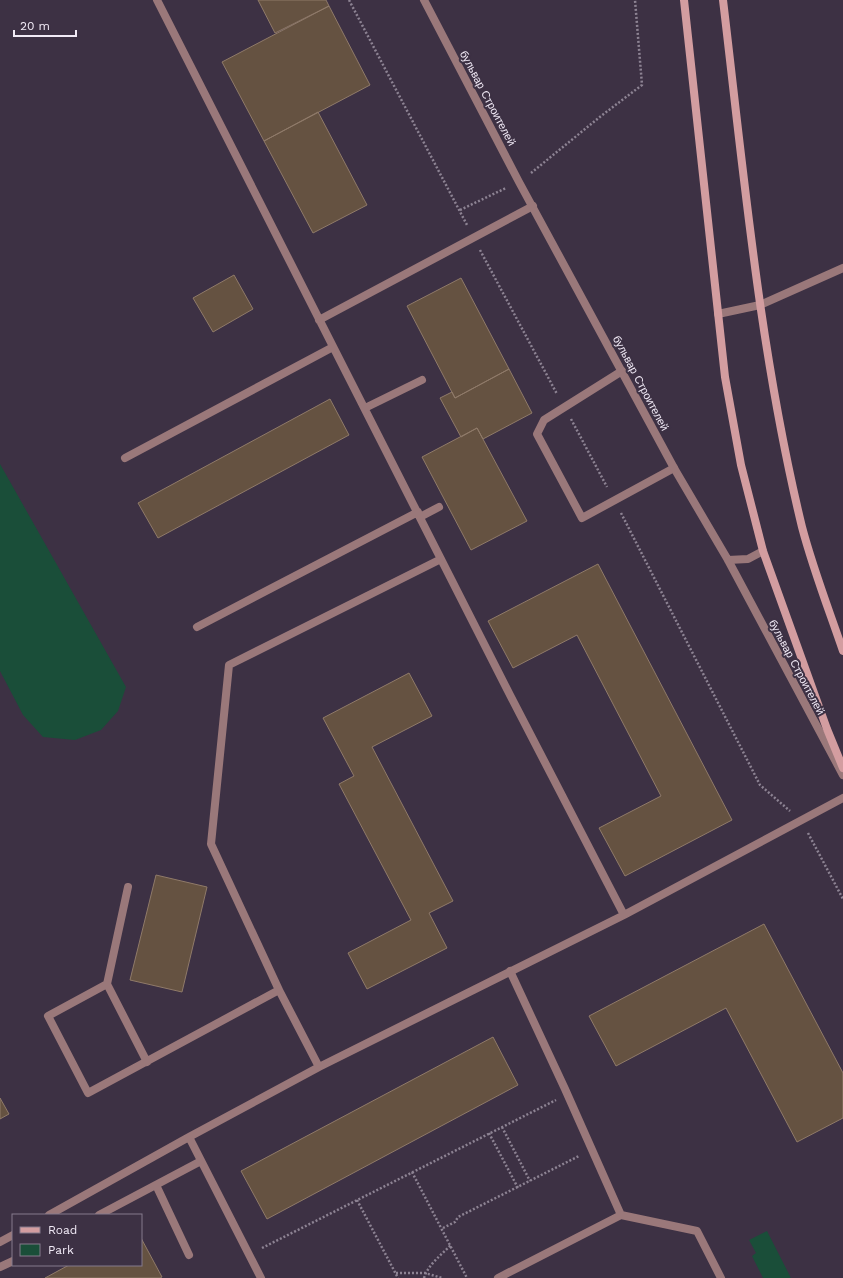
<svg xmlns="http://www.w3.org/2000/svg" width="843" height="1278" font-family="'Work Sans',sans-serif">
<rect width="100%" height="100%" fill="#3d3144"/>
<path fill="#1a4e39" d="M0,464L126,687L118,711L101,730L75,740L43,737L23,715L0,671Z
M767,1231L791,1278H763L752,1256L756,1253L749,1240Z"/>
<path fill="#655241" stroke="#8f7a69" d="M258,0H326L329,6L275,33Z
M329,6L370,85L264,141L222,62Z
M318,112L367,205L313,233L264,141Z
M234,275L253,309L213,332L193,298Z
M461,278L509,369L455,398L407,306Z
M509,369L532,413L483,439L477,428L461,437L440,398L452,392L455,398Z
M330,399L349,435L158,538L138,503Z
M477,428L527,521L471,550L422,457Z
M598,564L732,820L625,876L599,828L661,796L577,635L513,668L488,621Z
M409,673L432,716L372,747L453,901L429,913L447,948L367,989L348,953L411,920L339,784L354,776L323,718Z
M156,875L207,887L182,992L130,980Z
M764,924L843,1073V1118L797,1142L726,1008L616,1066L589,1016Z
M493,1037L518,1085L267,1219L241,1171Z
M0,1098L9,1114L0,1119Z
M141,1238L162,1277L160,1278H45L69,1265H141Z"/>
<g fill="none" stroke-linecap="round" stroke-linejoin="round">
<path stroke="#8d8393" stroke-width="2.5" stroke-dasharray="2 2" stroke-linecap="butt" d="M349,0L467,225
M531,173L601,116L642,85L635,0
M460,210L506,188
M480,250L557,394
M571,419L607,487
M621,513L760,785L790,811
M808,833L843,899
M502,1127L530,1181
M489,1133L518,1188
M412,1172L467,1278
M357,1200L398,1278
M443,1228L455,1222L458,1217L579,1156
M262,1248L556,1100
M396,1273H425L442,1278
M424,1278C428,1265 441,1255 451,1245"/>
<path stroke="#9a787a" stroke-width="8" d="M157,0L510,695L624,915
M760,305L843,268
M319,320L533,206
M622,371L544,420L537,434L582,518L674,468
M365,408L422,380
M125,458L333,347
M420,517L439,507
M197,627L418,512
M128,887L107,984L147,1062
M510,971L565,1089L621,1215L697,1231L721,1278
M107,984L48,1016L88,1093L279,990L211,844L229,665L441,559
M279,990L319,1067
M189,1137L261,1278
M156,1185L189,1255
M49,1215L189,1137L319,1067L624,915L843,798
M99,1215L201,1161
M0,1242L13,1235
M0,1267L13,1261
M498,1278L621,1215"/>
<path stroke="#9a787a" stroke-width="8" d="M424,0L519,182L674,468L728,560L843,775
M718,314L760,305
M728,560L748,559L763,551"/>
<path stroke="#d39da0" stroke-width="8" d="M684,0L725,377L741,465L763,551L827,729L843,768
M723,0C744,176 760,354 802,527C813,569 829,610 843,651"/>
</g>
<g text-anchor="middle" stroke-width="4" stroke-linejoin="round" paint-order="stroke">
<g font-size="11" fill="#f2ebf7" stroke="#3d3144">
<text transform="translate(488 98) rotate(62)" y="4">бульвар Строителей</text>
<text transform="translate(641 383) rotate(62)" y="4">бульвар Строителей</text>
<text transform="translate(797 667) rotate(62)" y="4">бульвар Строителей</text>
</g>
</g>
<rect x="12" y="1214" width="130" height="52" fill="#3d3144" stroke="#857b8c"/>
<rect x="20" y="1227" width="20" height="6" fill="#d39da0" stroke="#857b8c"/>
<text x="48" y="1234" font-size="12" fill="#f2ebf7">Road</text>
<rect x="20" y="1244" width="20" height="12" fill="#1a4e39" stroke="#857b8c"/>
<text x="48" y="1254" font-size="12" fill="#f2ebf7">Park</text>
<path d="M14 30v6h62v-6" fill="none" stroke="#f2ebf7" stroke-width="2"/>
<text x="20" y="30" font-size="12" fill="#f2ebf7" stroke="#3d3144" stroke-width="3" paint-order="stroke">20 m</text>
</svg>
